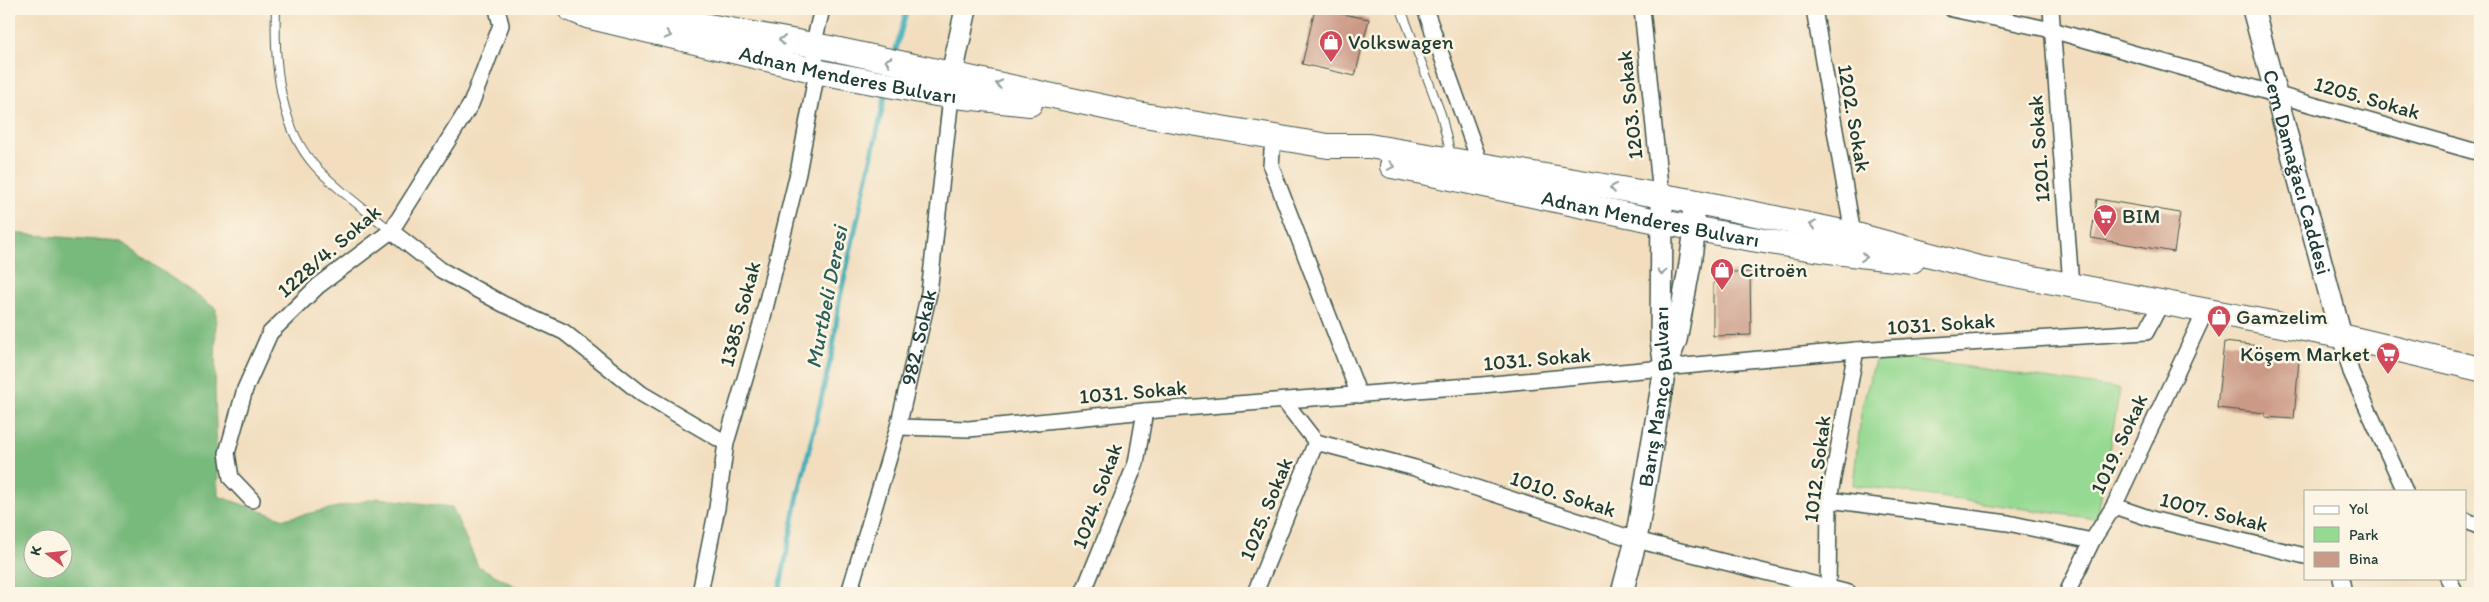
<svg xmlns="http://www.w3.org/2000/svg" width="2489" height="602" font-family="Itim,sans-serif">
<rect width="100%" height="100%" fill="#fcf5e5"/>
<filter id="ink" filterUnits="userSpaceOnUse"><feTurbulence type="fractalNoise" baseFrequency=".02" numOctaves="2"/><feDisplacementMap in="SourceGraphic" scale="10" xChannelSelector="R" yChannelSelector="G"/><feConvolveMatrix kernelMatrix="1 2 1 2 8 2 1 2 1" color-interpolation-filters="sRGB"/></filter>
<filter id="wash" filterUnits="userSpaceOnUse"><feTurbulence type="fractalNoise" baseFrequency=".0096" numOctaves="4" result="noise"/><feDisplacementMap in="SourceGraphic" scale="20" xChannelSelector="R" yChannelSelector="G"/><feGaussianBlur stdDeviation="1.12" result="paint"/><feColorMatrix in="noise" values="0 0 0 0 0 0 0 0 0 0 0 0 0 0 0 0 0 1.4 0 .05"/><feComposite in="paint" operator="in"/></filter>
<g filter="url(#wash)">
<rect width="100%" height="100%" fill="#f2debf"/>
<path fill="#95d992" stroke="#5a8b63" d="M1907,358L2120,389L2097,519L1853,485L1862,406L1875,361Z"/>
<path fill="#78b97c" stroke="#4c7b58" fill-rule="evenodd" d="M9,233L121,242L216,309L215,392L218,496L284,519L378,498L452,507L478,566L528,593H9ZM32,540H62V570H32Z"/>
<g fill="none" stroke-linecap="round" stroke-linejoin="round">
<path stroke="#3fafb9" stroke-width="5" d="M894,56L907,9
M779,593L797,500L833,349L839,302L886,92"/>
</g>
<g id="blocks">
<path fill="#cb9a86" d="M1315,9L1369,19L1355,76L1302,64Z
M2097,199L2180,213L2174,252L2091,238Z
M1721,272H1750L1751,335L1713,336V284Z
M2224,342L2260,346L2259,355L2299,359L2294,419L2265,417V413L2217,408Z"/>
</g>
</g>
<g filter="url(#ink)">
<use href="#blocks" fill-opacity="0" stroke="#3f5549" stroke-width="1"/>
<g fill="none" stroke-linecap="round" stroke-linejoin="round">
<g stroke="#3f5549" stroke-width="10">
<path id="lane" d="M276,9C274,60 279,126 315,166C337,190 366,210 391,231
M1401,9L1441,114L1451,156"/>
</g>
<g stroke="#3f5549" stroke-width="18">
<g id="street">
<path d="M1425,9L1481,166"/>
<path d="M1642,9L1661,196"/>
<path d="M1814,9L1853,234"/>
<path d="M1952,9L2052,30L2480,153"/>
<path d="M2051,9L2071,286"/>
<path d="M1273,136L1271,166L1359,395"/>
<path d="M391,231L441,270L503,304L564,332L642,394L726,443"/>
<path d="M2341,336L2351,372L2405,491"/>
<path d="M1284,401L1316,442L1415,468L1636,540L1849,593"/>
<path d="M898,427L969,429L1145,411L1482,385L1856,350L2146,332L2161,303"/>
<path d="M252,500L231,478L227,453L245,389L270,333L318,286L391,231L471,104L501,25L497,9"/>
<path d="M1829,500L2008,523L2092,541"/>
<path d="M2114,506L2155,520L2305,556"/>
<path d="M2465,520L2480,527"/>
<path d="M2341,578L2344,593"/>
<path d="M2448,578L2456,593"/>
<path d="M700,593L717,508L726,443L762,321L798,173L817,71L813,46L822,9"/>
<path id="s1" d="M849,593L898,427L929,293L951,97"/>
<path d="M1083,593L1136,463L1145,411"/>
<path d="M1255,593L1316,442"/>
<path d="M1828,593L1829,500L1856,350"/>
<path d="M2067,593L2092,541L2114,506L2206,310"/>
</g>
</g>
<g stroke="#3f5549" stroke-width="24">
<g id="secondary">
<path id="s2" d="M2253,9L2341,336"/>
<path d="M951,92L952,74L966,9"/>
<path d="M1666,366L1676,340L1690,264L1695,229L1692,201"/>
<path id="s3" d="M1622,593L1636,540L1665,368L1661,340L1662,205"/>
</g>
</g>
<g stroke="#3f5549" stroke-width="26">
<g id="primary">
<path id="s4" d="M570,9L587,16L825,73L936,94L1030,104"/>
<path d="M615,9L830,48L1132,113L1328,146H1369L1692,201L1853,234L1979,268L2341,336L2480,369"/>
<path id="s5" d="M1392,166C1564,200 1736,244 1912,261"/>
</g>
</g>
<use href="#lane" stroke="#fff" stroke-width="8"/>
<use href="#street" stroke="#fff" stroke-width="15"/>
<use href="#secondary" stroke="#fff" stroke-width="21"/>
<use href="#primary" stroke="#fff" stroke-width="24"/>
</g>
<defs><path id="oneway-chevron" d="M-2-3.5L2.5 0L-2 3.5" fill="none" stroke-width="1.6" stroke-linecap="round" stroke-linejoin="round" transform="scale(1.25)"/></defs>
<g stroke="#8f9e9a">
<use href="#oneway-chevron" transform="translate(668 35) rotate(14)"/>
<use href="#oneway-chevron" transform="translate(782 40) rotate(-169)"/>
<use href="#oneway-chevron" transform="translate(888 61) rotate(-168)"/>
<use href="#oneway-chevron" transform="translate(999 84) rotate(-168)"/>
<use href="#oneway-chevron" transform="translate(1391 166) rotate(11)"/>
<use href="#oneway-chevron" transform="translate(1613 188) rotate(-171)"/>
<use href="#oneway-chevron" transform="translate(1813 225) rotate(-169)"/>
<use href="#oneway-chevron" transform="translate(1864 257) rotate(6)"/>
<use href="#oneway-chevron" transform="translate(1662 272) rotate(91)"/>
</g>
</g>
<defs>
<g id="shop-pin" transform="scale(1.25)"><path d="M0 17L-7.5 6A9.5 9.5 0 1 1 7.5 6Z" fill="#d1495b" stroke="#fcf5e5"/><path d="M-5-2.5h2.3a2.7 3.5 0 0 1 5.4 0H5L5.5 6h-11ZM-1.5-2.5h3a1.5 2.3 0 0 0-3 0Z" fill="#fff"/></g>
<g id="supermarket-pin" transform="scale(1.25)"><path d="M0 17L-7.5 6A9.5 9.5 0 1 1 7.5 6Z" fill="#d1495b" stroke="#fcf5e5"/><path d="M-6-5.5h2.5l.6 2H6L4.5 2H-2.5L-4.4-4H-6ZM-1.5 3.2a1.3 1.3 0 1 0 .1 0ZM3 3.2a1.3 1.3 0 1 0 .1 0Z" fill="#fff"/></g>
</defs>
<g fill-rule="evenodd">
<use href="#shop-pin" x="1331" y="42"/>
<use href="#supermarket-pin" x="2105" y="216"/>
<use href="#shop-pin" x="1722" y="270"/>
<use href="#shop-pin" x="2219" y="317"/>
<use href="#supermarket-pin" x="2388" y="354"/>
</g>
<g text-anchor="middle" stroke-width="5" stroke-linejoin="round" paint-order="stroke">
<g font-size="21" fill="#1f3d34" stroke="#fcf5e5" text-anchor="start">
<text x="1348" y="49">Volkswagen</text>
<text x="2122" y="223">BIM</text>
<text x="1740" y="277">Citroën</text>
<text x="2236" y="324">Gamzelim</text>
<text x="2370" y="361" text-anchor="end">Köşem Market</text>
</g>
<g font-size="21" fill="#1f3d34" stroke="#fcf5e5">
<text dy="7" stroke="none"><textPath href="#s4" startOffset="286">Adnan Menderes Bulvarı</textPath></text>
<text transform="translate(2367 98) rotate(16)" y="7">1205. Sokak</text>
<text transform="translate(1630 105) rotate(-96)" y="7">1203. Sokak</text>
<text transform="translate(1854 118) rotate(80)" y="7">1202. Sokak</text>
<text transform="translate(2039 149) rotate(-94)" y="7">1201. Sokak</text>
<text dy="7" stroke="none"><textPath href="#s2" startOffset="169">Cem Damağacı Caddesi</textPath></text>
<text dy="7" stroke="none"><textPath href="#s5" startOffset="264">Adnan Menderes Bulvarı</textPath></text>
<text transform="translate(329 251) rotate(-41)" y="7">1228/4. Sokak</text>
<text transform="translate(740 314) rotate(-75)" y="7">1385. Sokak</text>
<text transform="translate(1941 324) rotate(-4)" y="7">1031. Sokak</text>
<text dy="7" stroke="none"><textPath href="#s1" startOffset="265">982. Sokak</textPath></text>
<text transform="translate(1537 359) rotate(-5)" y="7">1031. Sokak</text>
<text transform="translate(1133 392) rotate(-5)" y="7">1031. Sokak</text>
<text dy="7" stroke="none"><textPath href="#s3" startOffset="200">Barış Manço Bulvarı</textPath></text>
<text transform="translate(2119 444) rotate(-65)" y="7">1019. Sokak</text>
<text transform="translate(1817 469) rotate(-83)" y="7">1012. Sokak</text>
<text transform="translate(1563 494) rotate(18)" y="7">1010. Sokak</text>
<text transform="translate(1097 496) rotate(-70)" y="7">1024. Sokak</text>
<text transform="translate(1266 509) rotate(-68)" y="7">1025. Sokak</text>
<text transform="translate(2214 512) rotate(14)" y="7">1007. Sokak</text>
</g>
<g font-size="22" font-style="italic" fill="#295f5c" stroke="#fcf5e5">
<text transform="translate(826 297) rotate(-79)" y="8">Murtbeli Deresi</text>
</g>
</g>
<rect width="2489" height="602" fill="none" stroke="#fcf5e5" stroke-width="30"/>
<rect x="2304" y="490" width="162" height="90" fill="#fcf5e5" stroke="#a4ab9e"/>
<rect x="2314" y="506" width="25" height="8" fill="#ffffff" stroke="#a4ab9e"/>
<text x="2349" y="514" font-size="15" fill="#1f3d34">Yol</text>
<rect x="2314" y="527" width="25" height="15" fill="#95d992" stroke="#a4ab9e"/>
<text x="2349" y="540" font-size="15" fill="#1f3d34">Park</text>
<rect x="2314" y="552" width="25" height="15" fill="#cb9a86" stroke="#a4ab9e"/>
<text x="2349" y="564" font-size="15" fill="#1f3d34">Bina</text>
<g transform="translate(48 554) rotate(285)"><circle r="24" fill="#fcf5e5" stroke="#a4ab9e"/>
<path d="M0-4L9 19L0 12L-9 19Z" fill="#d1495b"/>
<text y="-8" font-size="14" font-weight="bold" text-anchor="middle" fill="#1f3d34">K</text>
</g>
</svg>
